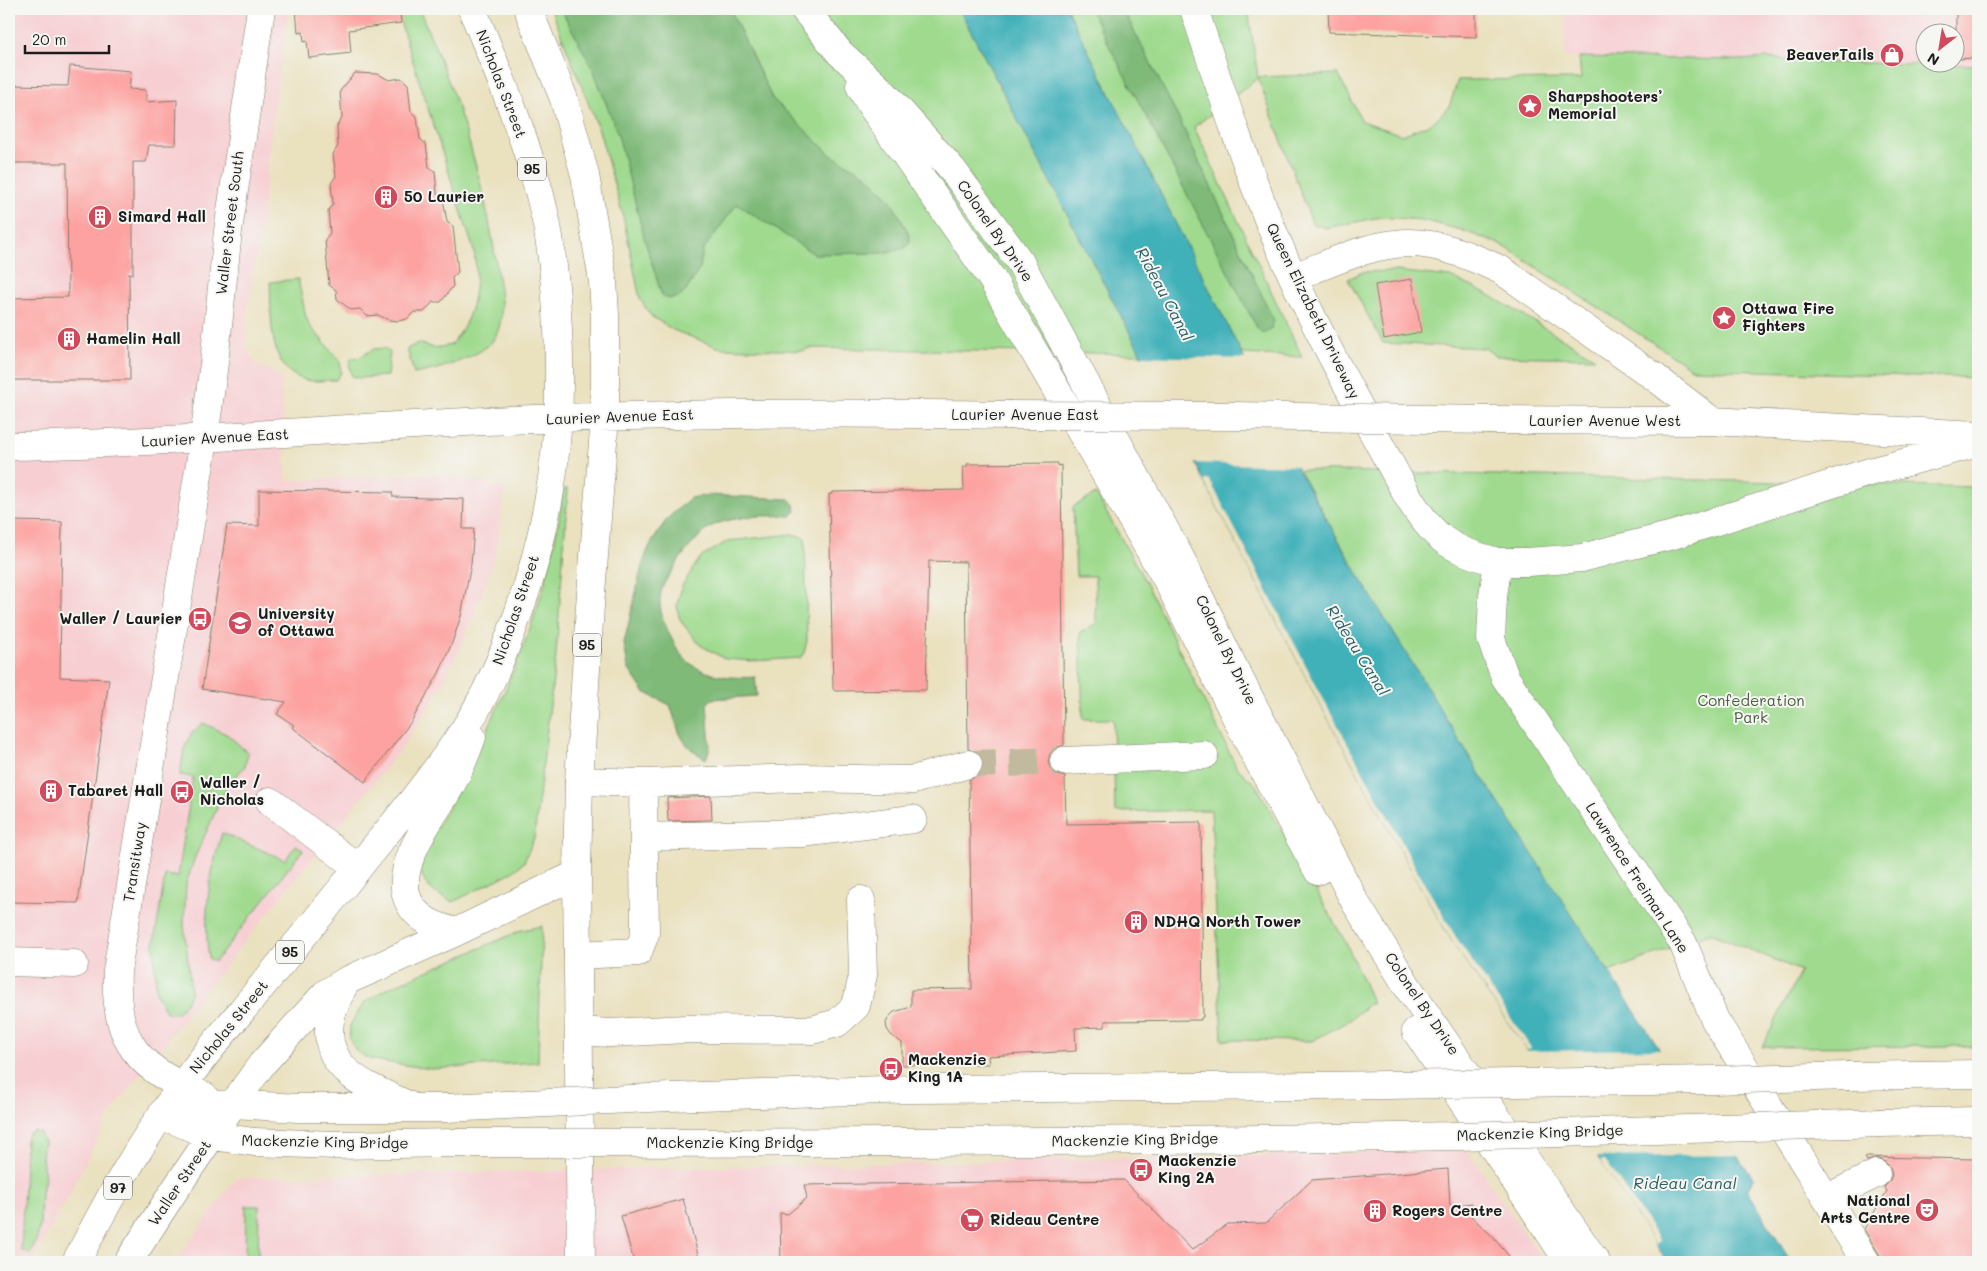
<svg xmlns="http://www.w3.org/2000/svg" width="1987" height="1271" font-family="Mali,sans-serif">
<rect width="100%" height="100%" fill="#f6f6f2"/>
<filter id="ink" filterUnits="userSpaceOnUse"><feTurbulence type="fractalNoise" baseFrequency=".02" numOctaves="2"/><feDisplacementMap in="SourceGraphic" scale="10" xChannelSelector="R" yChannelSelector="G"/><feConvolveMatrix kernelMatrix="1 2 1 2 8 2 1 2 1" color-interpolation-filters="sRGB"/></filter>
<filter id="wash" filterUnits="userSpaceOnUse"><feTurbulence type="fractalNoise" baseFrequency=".0096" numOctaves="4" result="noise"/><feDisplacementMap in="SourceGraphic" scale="20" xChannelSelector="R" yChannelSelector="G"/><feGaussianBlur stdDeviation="1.12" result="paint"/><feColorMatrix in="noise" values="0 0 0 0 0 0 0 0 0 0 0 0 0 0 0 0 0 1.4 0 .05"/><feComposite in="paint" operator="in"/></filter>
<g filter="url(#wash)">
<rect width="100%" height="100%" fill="#eae1bf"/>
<path fill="#f7cfd3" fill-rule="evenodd" d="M9,9H289L275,97L261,227L246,316V346L250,356L257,365L281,377L286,481L404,474H441L505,487L496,552L480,599L461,646L433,700L397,754L240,947L113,1109L55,1221L32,1258H9Z
M1565,9H1978V65L1565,57ZM1924,32H1954V62H1924Z
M1468,1151L1544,1262H175L236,1178Z"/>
<path fill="#9fda8e" stroke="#5e7b55" d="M396,9H419C456,93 485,179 497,270C500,291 506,318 495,337C486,356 434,371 414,374L407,349L418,343L434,348L451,345C474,319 479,285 474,251Z
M551,9H959L1141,354L810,348L803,351L720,348L673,330L651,316L640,299L623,216L599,130Z
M1067,9H1248L1258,77L1338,74L1362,121L1402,135L1432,123L1449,107L1458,80L1581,79L1579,57L1740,60L1769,58L1811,62L1978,65V378L1693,369L1502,245L1461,230L1422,220L1381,217L1326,228L1312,223L1258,78L1194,127L1302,357L1242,354Z
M1396,271L1450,277L1486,293L1595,358L1495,356L1485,348L1383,343L1348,279L1363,272Z
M298,279L306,317L310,326L340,361L341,373L336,380C325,380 313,383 302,379C266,367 272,312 270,282Z
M384,348L390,352L387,376L359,378L352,376C350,369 347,363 353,357L356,359L374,349Z
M1299,470L1978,487V1046L1762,1047L1801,971L1710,933L1609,972L1483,779L1366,588Z
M563,489H568L556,655L534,838L524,862L514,871L453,902C436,894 421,887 421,866C422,862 421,858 422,854C424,847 430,841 433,834C443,816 455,797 464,778C510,684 552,594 563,489Z
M1096,494L1147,584L1237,768L1256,785L1346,943L1373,1004H1369L1350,1020L1312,1041L1222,1040L1211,810L1115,812L1113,719H1083L1080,632L1096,624L1095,576H1076L1073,507Z
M793,534L805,538L807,641L804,653L800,658L753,661L725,659L700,645L683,624L679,617L677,605L682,586L700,558L728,541Z
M203,723L228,735L248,753L245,766L227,786L195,857L186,884L184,924L191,991L186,1003L177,1013H167L156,994L154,944L165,875L178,877L193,777L180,775C184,751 183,738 203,723Z
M222,833L285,860L296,845L303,850L215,962L209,959C203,915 209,875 222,833Z
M542,926L538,1062L431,1069L385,1062L369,1059L356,1051L349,1039L350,1025L364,1003L386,989L522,930Z
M34,1131L40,1133L44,1142L42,1158L45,1179L41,1193L40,1226L36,1242L30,1254L21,1250L26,1140L28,1134Z
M246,1206H259L258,1262H245Z"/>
<path fill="#7fba79" stroke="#4e6b4a" d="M561,9H730L772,98L831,155L866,175L879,187L891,201L908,232L910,241L905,248L882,253L814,254L737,204L703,250L700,268L686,291L679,297L670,299L662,296L645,241L618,135L593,69Z
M1090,9H1123L1179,119L1274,321L1271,329L1263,334L1257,328Z
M708,495L789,499L795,506L796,511L791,516C768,515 738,516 716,524C704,529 685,551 678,562C673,571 664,581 661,591C658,605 662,619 668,632C673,641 677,650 684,658C701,676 732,679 755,677L757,696L712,699L707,704L710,748L706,759C678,743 680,733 670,705L644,692L628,668L624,643L643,562L650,545L667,519L690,498Z"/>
<path fill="#40b0b9" stroke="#2e666a" d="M959,9H1067L1242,354L1298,470L1366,588L1483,779L1658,1047L1754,1179L1748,1191L1791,1262H1667L1527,1050L1454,945L1419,884L1314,693L1204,481L1141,354Z"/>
<path fill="#eae1bf" d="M1139,356L1247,359L1299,466L1193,463Z
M1209,479L1319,691L1423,881L1457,939L1531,1048L1527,1050L1454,945L1419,884L1314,693L1204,481Z
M1662,1049L1741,1155L1594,1157L1525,1051Z
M1605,1160L1660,1241L1655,1244L1600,1161Z"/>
<g id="blocks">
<path fill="#fda2a0" d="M296,9H400L401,23L349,30L351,53L309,58L307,41L304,42L303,32L298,33Z
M1328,9H1476V37L1329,32Z
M1956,9H1978V58L1956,59Z
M70,66L131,71L129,89L146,90V102L177,100L176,145H149L146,162H133V274L129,273L130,380H9V298L68,297L67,163H9V85L68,86Z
M355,73L378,74L389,80L401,78L408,84L411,112L417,117L420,139L426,144L429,167L435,171L437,194L443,199L447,222L453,226L458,272L452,278L453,286L441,302H433L424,312H414L407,319L398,321L389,320L378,315L367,316L360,309L351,310L337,299L336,290L329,285L325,240L330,233L328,211L333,204L331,183L336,176L333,154L338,146L337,126L342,118L340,91Z
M1412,279L1421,332L1384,339L1375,285Z
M1058,463V466L1061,465L1064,745L1055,748L1050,754L1048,762L1051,770L1056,775L1065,777L1066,824L1201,822L1203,1017L1201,1018V1020L1105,1021V1027L1075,1028L1076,1051L988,1056L989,1064L902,1065V1043L891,1035L887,1029L886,1023L889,1017L894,1012L911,1007V990L972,989L969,780L979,775L983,767V760L979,753L968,749L966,562L929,561L926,690L835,691L833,689L829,494H832V492L964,490L963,467H967V464Z
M259,490L392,492L393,497L464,499L463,529H474L471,564L461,616L452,643L439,673L411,722L365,782L292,727L294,725L277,714L286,702L202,689L227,525L259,526Z
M9,521L62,522L60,677L109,679L78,903L9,902Z
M711,796L712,820L668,821L667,798Z
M1865,1157L1978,1159V1262H1884L1864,1229L1887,1191L1884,1187L1889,1182L1892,1175L1890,1167L1884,1161L1877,1158L1867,1161Z
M1448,1169L1450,1206L1472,1203L1471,1216L1491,1235L1514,1262H781L780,1213L788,1214L807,1198L804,1185L1124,1180L1192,1250L1228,1224L1266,1223L1312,1180Z
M683,1199L700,1262H634L621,1216Z"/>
</g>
</g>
<g filter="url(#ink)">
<use href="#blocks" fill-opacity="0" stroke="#837e6e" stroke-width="1"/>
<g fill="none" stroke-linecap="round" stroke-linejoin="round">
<path stroke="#c1ba9e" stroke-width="28" stroke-dasharray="28 14" stroke-linecap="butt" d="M968,764L1064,761"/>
<g stroke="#837e6e" stroke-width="29">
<path id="minor" d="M1194,9C1220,87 1245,165 1277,241C1314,329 1362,411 1407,495C1433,538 1449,550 1498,562L1493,596L1491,639L1505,677L1683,943L1715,1020L1866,1262
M1064,761L1204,755
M579,781L643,783L801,778L913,780L968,764
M270,801L358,868
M644,837L802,833L913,819
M578,955L638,952L645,934L643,783
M9,962L74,964
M579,1031L610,1033L686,1029L812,1030L837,1023L856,1006L863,975L861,900
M204,1096C140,1069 114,1045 117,971L204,439L214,363L228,231L261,9
M1827,1198L1876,1174"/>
</g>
<g stroke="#837e6e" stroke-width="29">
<path id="major" d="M528,9L564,99L585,175L603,281L605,315V417L590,606L579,781L577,874L581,1262
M804,9L840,53L883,92L952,169L1020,262L1184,565L1237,674L1355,902L1409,989L1596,1262
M860,86L870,104L992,279L1167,580L1253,751L1318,871
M1294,277C1326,265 1360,248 1395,244C1431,239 1469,255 1501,270L1656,378L1712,421
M1490,420L1712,421L1978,435
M9,446C168,443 326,429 485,421C659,413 833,412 1008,415
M1498,562H1528L1582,558L1608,551L1673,535L1866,473L1978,443
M456,932C446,929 433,926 424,919C376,885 431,821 450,787C459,771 466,754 472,737
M346,981C340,994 332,1007 330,1021C321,1073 373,1088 410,1106
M1416,1031L1569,1262
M1849,1076L1978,1074
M162,1115L212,1136L254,1142L336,1145L456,1143
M162,1115L197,1106L233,1104L298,1108H447
M1881,1123L1978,1121
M76,1262C107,1202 141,1140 182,1086C204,1055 229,1026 253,997C295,946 337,895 378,843C408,807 438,769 464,730C487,694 504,654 518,614C552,519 563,430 558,329C556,291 553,253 545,216C529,144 500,76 472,9
M128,1262L174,1191L233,1104L262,1064L325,994L346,981L456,932L577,874"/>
</g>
<use href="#minor" stroke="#fff" stroke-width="28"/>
<use href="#major" stroke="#fff" stroke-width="28"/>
<g stroke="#837e6e" stroke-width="29" stroke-linecap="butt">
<path id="major-bridge" d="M1008,415L1232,416L1490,420
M447,1108L670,1097L914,1089L1321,1086L1714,1080L1849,1076
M456,1143C790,1143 1125,1142 1459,1136C1599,1133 1740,1127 1881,1123"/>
</g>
<use href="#major-bridge" stroke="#fff" stroke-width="28"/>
</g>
</g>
<defs>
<g id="shop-disc" transform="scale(1.25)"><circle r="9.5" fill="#d1495b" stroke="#f6f6f2"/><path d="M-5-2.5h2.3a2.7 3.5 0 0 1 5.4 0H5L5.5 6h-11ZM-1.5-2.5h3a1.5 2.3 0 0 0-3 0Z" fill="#fff"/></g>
<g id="sight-disc" transform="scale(1.25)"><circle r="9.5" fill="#d1495b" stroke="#f6f6f2"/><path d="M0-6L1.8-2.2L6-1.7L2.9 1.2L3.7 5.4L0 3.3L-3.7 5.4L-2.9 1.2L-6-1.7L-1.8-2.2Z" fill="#fff"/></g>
<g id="building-disc" transform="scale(1.25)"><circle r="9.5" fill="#d1495b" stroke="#f6f6f2"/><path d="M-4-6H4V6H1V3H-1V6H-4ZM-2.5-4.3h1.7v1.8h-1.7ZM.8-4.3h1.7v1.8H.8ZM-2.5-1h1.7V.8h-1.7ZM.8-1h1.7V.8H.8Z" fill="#fff"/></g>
<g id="bus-disc" transform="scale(1.25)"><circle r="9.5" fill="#d1495b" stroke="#f6f6f2"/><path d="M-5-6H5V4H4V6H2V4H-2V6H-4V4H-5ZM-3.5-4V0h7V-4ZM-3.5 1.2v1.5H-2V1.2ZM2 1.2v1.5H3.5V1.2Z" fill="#fff"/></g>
<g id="university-disc" transform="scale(1.25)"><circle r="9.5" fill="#d1495b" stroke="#f6f6f2"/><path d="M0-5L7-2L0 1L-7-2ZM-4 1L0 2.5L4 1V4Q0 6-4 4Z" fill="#fff"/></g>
<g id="theatre-disc" transform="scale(1.25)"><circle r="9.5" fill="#d1495b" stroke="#f6f6f2"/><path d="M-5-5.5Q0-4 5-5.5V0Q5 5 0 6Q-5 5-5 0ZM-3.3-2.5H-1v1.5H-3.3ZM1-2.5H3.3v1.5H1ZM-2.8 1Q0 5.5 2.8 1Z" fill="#fff"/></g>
<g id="supermarket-disc" transform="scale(1.25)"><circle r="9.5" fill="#d1495b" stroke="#f6f6f2"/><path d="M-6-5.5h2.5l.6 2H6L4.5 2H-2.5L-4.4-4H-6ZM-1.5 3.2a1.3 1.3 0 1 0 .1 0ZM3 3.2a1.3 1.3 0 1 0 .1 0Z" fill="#fff"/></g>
</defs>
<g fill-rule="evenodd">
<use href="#shop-disc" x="1892" y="55"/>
<use href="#sight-disc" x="1530" y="106"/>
<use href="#building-disc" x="386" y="197"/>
<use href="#building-disc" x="100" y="217"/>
<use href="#sight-disc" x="1724" y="318"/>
<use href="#building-disc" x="69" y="339"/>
<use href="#bus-disc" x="200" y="619"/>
<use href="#university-disc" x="240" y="623"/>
<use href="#building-disc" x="51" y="791"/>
<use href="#bus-disc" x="182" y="792"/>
<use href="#building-disc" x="1136" y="922"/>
<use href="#bus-disc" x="891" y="1069"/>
<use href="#bus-disc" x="1141" y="1170"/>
<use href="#theatre-disc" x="1927" y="1210"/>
<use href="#building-disc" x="1375" y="1211"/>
<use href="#supermarket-disc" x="972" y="1220"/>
</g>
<g text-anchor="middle" stroke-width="4" stroke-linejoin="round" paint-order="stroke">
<g fill="#f6f6f2" stroke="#5d5d5c" stroke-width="1">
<rect x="518" y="157.5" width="28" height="23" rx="4"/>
<rect x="573" y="633.5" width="28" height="23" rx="4"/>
<rect x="276" y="940.5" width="28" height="23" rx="4"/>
<rect x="104" y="1176.5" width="28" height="23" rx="4"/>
</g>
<g font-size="14" font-weight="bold" fill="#1c1c1c">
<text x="532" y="174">95</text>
<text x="587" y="650">95</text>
<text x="290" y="957">95</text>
<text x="118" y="1193">97</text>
</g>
<g font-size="15" font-weight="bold" fill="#1c1c1c" stroke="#f6f6f2" text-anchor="start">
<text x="1874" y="60" text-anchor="end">BeaverTails</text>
<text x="1548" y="102">Sharpshooters’<tspan x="1548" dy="17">Memorial</tspan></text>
<text x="404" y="202">50 Laurier</text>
<text x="118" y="222">Simard Hall</text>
<text x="1742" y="314">Ottawa Fire<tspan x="1742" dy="17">Fighters</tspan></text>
<text x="86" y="344">Hamelin Hall</text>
<text x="258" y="619">University<tspan x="258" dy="17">of Ottawa</tspan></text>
<text x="182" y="624" text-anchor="end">Waller / Laurier</text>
<text x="200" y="788">Waller /<tspan x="200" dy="17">Nicholas</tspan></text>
<text x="68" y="796">Tabaret Hall</text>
<text x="1154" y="927">NDHQ North Tower</text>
<text x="908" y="1065">Mackenzie<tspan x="908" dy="17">King 1A</tspan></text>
<text x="1158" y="1166">Mackenzie<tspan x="1158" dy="17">King 2A</tspan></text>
<text x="1910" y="1206" text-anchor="end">National<tspan x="1910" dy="17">Arts Centre</tspan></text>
<text x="1392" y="1216">Rogers Centre</text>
<text x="990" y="1225">Rideau Centre</text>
</g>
<g font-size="15" fill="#1c1c1c" stroke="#f6f6f2">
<text transform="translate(501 84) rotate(69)" y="5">Nicholas Street</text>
<text transform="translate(230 223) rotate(-83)" y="5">Waller Street South</text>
<text transform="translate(995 231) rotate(55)" y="5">Colonel By Drive</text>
<text transform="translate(1313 311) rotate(64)" y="5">Queen Elizabeth Driveway</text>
<text x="1025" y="420">Laurier Avenue East</text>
<text transform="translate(620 417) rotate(-2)" y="5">Laurier Avenue East</text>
<text x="1605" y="426">Laurier Avenue West</text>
<text transform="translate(215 438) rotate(-3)" y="5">Laurier Avenue East</text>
<text transform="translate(516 610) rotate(-71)" y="5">Nicholas Street</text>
<text transform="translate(1226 650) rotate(64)" y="5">Colonel By Drive</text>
<text transform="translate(135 862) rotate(-81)" y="5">Transitway</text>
<text transform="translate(1637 878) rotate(57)" y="5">Lawrence Freiman Lane</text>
<text transform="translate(1422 1004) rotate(56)" y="5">Colonel By Drive</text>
<text transform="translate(229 1027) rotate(-51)" y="5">Nicholas Street</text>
<text transform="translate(1540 1133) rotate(-2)" y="5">Mackenzie King Bridge</text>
<text transform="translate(1135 1140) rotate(-1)" y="5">Mackenzie King Bridge</text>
<text transform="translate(325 1142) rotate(1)" y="5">Mackenzie King Bridge</text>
<text x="730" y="1148">Mackenzie King Bridge</text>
<text transform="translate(180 1183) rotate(-56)" y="5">Waller Street</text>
</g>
<g font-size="15" fill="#4a5e44" stroke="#f6f6f2">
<text x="1751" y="706">Confederation<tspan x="1751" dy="17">Park</tspan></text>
</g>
<g font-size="16" font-style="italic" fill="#2c5f63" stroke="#f6f6f2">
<text transform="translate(1165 294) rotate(62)" y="6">Rideau Canal</text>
<text transform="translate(1358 650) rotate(58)" y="6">Rideau Canal</text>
<text x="1685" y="1189">Rideau Canal</text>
</g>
</g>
<rect width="1987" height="1271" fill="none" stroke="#f6f6f2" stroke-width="30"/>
<g transform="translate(1940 48) rotate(211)"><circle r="24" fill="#f6f6f2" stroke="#9f9f9c"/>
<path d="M0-4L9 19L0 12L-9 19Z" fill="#d1495b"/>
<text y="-8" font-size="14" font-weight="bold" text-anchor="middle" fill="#1c1c1c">N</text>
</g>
<path d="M25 45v8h84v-8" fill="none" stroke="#1c1c1c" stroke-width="2.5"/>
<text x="32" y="45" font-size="15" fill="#1c1c1c" stroke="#f6f6f2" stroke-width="4" paint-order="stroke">20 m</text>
</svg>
